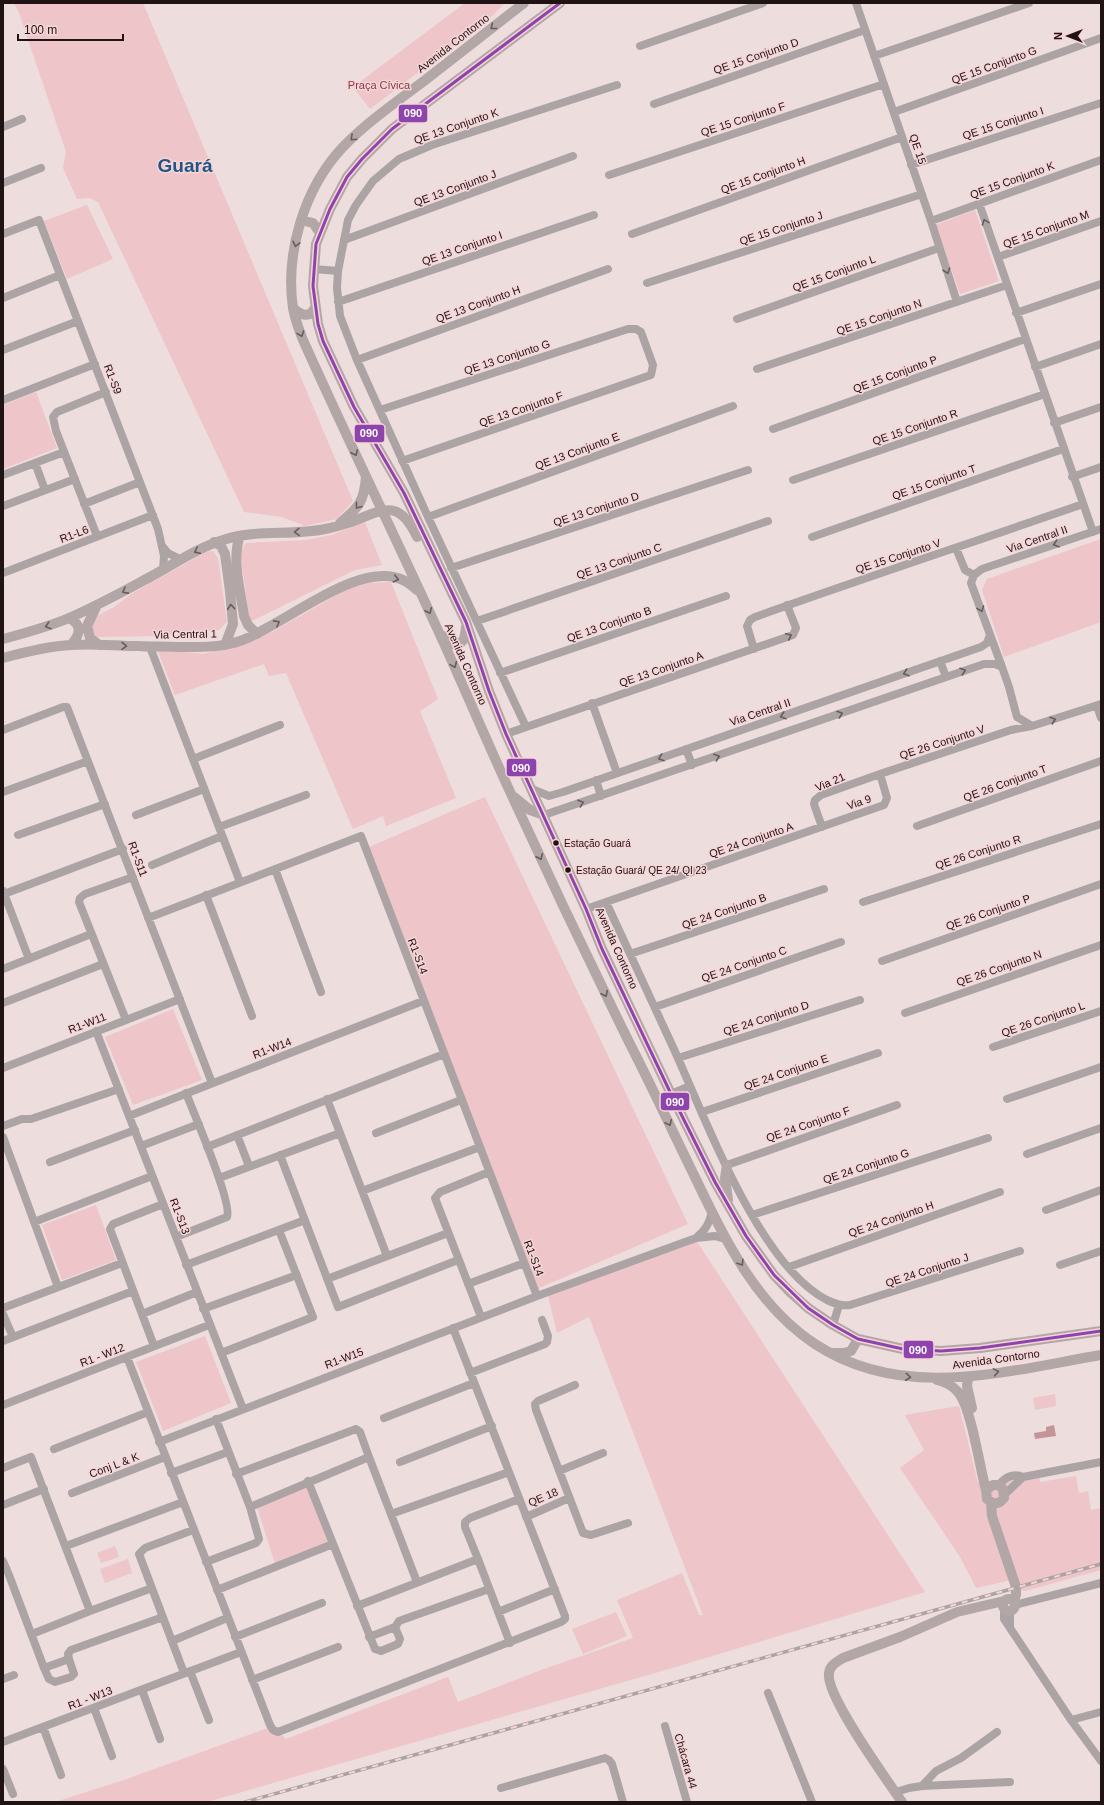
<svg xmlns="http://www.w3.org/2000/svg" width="1104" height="1805" font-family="Arial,sans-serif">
<rect width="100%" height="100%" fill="#edd"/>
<path fill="#eec5c8" d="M14,3H143L353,501L337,519L305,526L282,517L244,512L98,202L89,198L77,199L63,168L66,152L19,13Z
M465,3H505L493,15L370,109L353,87Z
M87,205L113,259L67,279L44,221Z
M975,210L999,281L960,294L935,225Z
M36,392L57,448L3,469V405Z
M365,522L382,565L355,570L252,621L249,616L240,551L246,543L306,540L331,535Z
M1101,539V622L1004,657L982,590L987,579Z
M213,551L218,558L227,622L219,630L175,633L161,636L96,637L91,632V626L97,616L114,607L131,594L206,552Z
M391,582L438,699L420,711L456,798L386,826L383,816L353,829L286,673L269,676L264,664L175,695L157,649L204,654L272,632L356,584Z
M485,797L688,1224L537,1289L369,847Z
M173,1009L202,1080L133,1105L105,1037Z
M96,1205L116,1260L62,1280L42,1225Z
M696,1240L925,1592L669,1669L207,1802H55L124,1780L273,1726L286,1739L448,1677L458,1702L544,1669L633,1638L617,1600L682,1573L699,1615H703L589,1317L557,1333L548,1296Z
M205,1336L231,1403L163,1431L136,1362Z
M1055,1394L1056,1406L1035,1410L1033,1398Z
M959,1406L978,1483L1039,1473L1040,1482L1076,1476L1079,1493L1088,1491L1091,1510L1101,1508V1570L1025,1591L1021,1590L1016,1579L976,1588L960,1557L900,1468L924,1450L905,1415Z
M312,1486L333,1545L275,1564L256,1504Z
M115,1546L119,1557L101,1563L97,1553Z
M128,1559L132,1573L105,1583L100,1569Z
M616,1612L627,1636L583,1654L572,1629Z"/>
<path fill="#c39598" d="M1054,1425L1056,1436L1035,1439L1034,1433L1046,1431V1427Z"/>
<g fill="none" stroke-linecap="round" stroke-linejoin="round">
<path stroke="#aca4a4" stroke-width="8" d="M856,3L931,221L957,302
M640,46L763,3
M874,56L1029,3
M654,104L865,30
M894,112L1101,38
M3,127L22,119
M911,165L1101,103
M609,175L884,84
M3,183L41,168
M979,203L1093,532
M931,221L1101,160
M3,234L39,220L158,529L164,556L163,570
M632,234L902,137
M344,240L573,156
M998,257L1101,221
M314,269L338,271
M647,283L922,194
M3,298L60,275
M338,302L594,215
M1016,313L1101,284
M737,319L939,248
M3,350L78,321
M357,360L608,269
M1035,367L1101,344
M757,369L1007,285
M3,400L95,364
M380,410L628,329H636L641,332L653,365L651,375L402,461
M1054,423L1101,407
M773,429L1025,339
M35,463L45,490
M3,475L64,452
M1072,477L1101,467
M793,480L1045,394
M84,504L140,482
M3,506L75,479
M428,517L733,406
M97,536L56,431L53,417L57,412L106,392
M812,537L1063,449
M163,547L168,553L180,559
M956,548L965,570L974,575
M451,568L748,470
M3,573L153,515
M477,621L768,521
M150,647L240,882
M754,649L747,626L750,620L755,617C864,578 974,542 1083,504
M940,661L946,677
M1002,667L971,583L974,575L982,569L1101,529
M500,673L726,596
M592,703L617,773
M1097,706L1101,718
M526,727L428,517L357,360L340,316L337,288L338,271L348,220L356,205L373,181L399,159L432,145L617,85
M3,730L63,707H67L212,1083
M506,734L793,635L796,628L787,605
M686,749L692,765
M193,759L280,725
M596,780L601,796
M532,789L549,796L563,792L981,647L987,643L990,635
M3,792L88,761
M136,815L204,789
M544,815L984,664H995L1002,667L1009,687L1017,717L1032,726L1101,704
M917,826L1101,761
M219,827L306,795
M822,827L814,804L815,800L821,795L880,774L1011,730L1032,726
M18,835L105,804
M152,865L222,836
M275,869L321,992
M3,891L29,959
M4,894L123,849
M206,895L252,1016
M606,902C628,949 650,997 672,1045C704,1114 758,1265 827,1300C836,1304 841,1306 850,1305L1020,1251
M863,902L1101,824
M586,909L884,805L887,798L880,774
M148,918L361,836L537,1296
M630,954L824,889
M882,961L1101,884
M3,969L91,934
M3,1003L103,964
M655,1007L841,942
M905,1013L1101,945
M126,1020L79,902L80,898L85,894L133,877
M96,1031L243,1409
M993,1047L1101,1011
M678,1058L860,1000
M3,1068L180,999
M671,1094L690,1086
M327,1099L387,1256
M1007,1099L1101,1067
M702,1112L878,1053
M129,1116L423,1001
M3,1126L22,1119H31L119,1089
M376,1133L461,1100
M237,1135L249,1166
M3,1137L58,1287
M141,1146L199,1124
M207,1147L444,1054
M1027,1154L1101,1128
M280,1155L338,1307L458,1260
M50,1162L135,1130
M727,1165L897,1105
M219,1178L340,1133
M362,1191L480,1147
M1046,1210L1101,1190
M752,1215L988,1138
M34,1222L152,1176
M176,1237L227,1217C233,1204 193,1111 186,1093
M697,1237C706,1230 709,1223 712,1212
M186,1265L305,1220
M1060,1265L1101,1251
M789,1267L1000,1192
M327,1279L448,1233
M468,1284L524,1263
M3,1308L122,1263
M203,1309L297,1275
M3,1314L13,1337
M142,1314L197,1292
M481,1317L435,1198L440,1192L489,1172
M833,1325L839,1305
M3,1341L133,1291
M154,1346L110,1229L113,1224L163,1204
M221,1353L313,1317L279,1230
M127,1357L270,1725L273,1730L278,1732L561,1622L565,1619V1616L453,1328
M470,1373L545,1344L547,1342L548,1336L542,1320
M575,1385L538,1401L535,1404L536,1410L583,1533L591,1535L628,1523
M3,1405L209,1325
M384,1418L474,1383
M159,1442L537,1296L696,1238L715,1236L725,1239
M54,1449L148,1412
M400,1462L492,1426
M3,1468L31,1457L90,1611L152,1588
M559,1471L603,1453
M171,1473L228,1452
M236,1474L356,1429L360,1432L369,1457
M308,1481L375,1649L381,1651L398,1644L400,1639L395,1627
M999,1485C1005,1477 1013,1473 1023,1477L1101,1462
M72,1493L165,1457
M1005,1494L1023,1477
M3,1505L44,1489
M250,1507L369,1457L417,1582
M391,1514L509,1472
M526,1517L569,1498
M66,1546L183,1502
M478,1559L465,1527V1522L470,1518L519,1499
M3,1561L9,1575L44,1668L49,1679L55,1682L71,1677L74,1674L69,1659L44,1668
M206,1562L256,1543L259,1539L250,1507L216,1419
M217,1590L333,1544
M1015,1605L1101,1583
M357,1606L478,1559L510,1643
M1004,1609V1619L1010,1628L1071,1720L1101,1761
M498,1612L555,1589
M1010,1628V1610
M32,1634L90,1611
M235,1637L322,1603
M369,1637L395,1627L399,1621L489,1589
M172,1641L227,1618
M69,1659L68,1654L71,1650L163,1617
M190,1671L209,1720
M184,1673L139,1554L145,1548L193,1530
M3,1679L14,1675
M252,1680L338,1647
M142,1690L160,1739
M768,1693L812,1802
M94,1708L112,1756
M1071,1720L1101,1712
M665,1726L687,1802
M43,1727L61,1775
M3,1742L241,1652
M3,1769L13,1794
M922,1786L936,1771L961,1758L997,1732
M501,1788L605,1758L609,1760L612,1764L623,1802
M896,1792L909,1788L922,1786L1010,1782"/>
<path stroke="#b2a6a6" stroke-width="10" d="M524,3C491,29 457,55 424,81C396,102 366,123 342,148C304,189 285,253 293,308C295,319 299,330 303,340C346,436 392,530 436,626C462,682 486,740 512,796C550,879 589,961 629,1042C651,1085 671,1128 692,1171C723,1235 754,1304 815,1344C903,1402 1006,1371 1101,1355
M560,3L392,129L362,159L347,177L330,209L316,244L313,286L318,324L323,341L354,407L404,493L466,622L489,691L506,734L586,909L602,949L671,1094L715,1182L746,1236L774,1275L790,1292L808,1308L833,1325L858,1339L903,1349L941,1351L980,1348L1101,1331
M301,220L313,223L320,233
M293,308C301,315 309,319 315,308
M340,523C359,507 364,502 366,477
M240,536C231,558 241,593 244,616L248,625L257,634
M214,542L221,546L225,554L230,591L233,624L225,645
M97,605L87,626L90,638L99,645
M69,618C83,625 80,635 71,645
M443,636L451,644C464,646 465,638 466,627
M3,639C25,633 48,627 69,618C97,606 124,591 150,577C174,564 197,548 223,540C255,529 292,536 325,529C335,527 345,524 354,521C385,508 400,500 417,537
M3,658C25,652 48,646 71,645C93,643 116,646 138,646C151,647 164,646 177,647C198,647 219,648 240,641C284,626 360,557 405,581C409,583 413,587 417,590
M514,797L530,810L544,815
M727,1165L725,1178L728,1200
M834,1353H844L851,1351L858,1339
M937,1380C945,1382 953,1386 958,1392C971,1406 980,1469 986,1490L987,1499L994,1504L1000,1502L1004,1498L1003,1489L999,1485H993L986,1490
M972,1408L967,1386L968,1378L972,1376
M991,1503L992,1516L1016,1587V1595L1014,1601
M1003 1605a6 6 0 1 1 12 0a6 6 0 1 1-12 0Z
M902,1802C887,1780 825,1695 829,1673C830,1665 837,1662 843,1658L900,1637L957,1612L1004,1601"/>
<g stroke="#ada3a3" stroke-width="3.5">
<path id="rail" d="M245,1802L1101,1564"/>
</g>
<use href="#rail" stroke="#f6d5d7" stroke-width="2" stroke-dasharray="6" stroke-linecap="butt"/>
<g stroke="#f6d5d7" stroke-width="6">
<path id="bus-1" d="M560,3L392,129L362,159L347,177L330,209L316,244L313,286L318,324L323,341L354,407L404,493L466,622L489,691L506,734L586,909L602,949L671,1094L715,1182L746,1236L774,1275L808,1308L833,1325L858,1339L903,1349L941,1351L980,1348L1101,1331"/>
</g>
<use href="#bus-1" stroke="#8e44ad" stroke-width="3"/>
</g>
<defs><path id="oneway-chevron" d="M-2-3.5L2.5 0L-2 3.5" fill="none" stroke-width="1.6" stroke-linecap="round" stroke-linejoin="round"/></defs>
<g stroke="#685c5d">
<use href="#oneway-chevron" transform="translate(493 27) rotate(142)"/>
<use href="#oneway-chevron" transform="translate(353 138) rotate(137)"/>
<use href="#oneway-chevron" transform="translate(296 244) rotate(102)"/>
<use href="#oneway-chevron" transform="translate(301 334) rotate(70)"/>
<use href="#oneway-chevron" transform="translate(355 453) rotate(65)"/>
<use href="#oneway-chevron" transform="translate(358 506) rotate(128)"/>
<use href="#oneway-chevron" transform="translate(297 532) rotate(178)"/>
<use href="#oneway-chevron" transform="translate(197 551) rotate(154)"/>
<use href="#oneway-chevron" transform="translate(396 579) rotate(13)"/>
<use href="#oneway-chevron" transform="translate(125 591) rotate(152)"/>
<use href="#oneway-chevron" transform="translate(231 607) rotate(-95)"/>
<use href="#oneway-chevron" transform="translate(429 611) rotate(65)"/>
<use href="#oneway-chevron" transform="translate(277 623) rotate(-29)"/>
<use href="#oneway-chevron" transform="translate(48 626) rotate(162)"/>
<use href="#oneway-chevron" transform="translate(124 646) rotate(2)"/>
<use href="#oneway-chevron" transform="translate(454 665) rotate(66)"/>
<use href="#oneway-chevron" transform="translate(540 857) rotate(65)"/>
<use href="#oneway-chevron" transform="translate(605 994) rotate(63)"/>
<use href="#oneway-chevron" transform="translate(669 1123) rotate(64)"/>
<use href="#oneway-chevron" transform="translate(741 1263) rotate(57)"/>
<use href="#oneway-chevron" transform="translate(996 1372) rotate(-10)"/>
<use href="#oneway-chevron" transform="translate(908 1377) rotate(6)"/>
</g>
<g stroke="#665c5c">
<use href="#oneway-chevron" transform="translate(985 222) rotate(-110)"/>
<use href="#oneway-chevron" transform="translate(947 271) rotate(71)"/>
<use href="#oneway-chevron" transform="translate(1056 544) rotate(161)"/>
<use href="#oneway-chevron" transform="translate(981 609) rotate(70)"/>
<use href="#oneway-chevron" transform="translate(789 636) rotate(-25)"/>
<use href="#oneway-chevron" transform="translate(963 671) rotate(-19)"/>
<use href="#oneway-chevron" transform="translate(906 673) rotate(161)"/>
<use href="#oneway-chevron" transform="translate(840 714) rotate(-19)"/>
<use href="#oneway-chevron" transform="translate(783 716) rotate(161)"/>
<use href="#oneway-chevron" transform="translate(1053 720) rotate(-18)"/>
<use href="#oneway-chevron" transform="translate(717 757) rotate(-19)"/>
<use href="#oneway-chevron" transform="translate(661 758) rotate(161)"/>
<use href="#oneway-chevron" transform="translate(581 803) rotate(-19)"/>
</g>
<g fill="#1f1314" stroke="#f6d5d7" stroke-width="1.5">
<circle cx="556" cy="843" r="3.5"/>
<circle cx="568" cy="870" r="3.5"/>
</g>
<g text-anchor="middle" stroke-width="3" stroke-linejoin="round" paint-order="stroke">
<g font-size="10" fill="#1f1314" stroke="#f6d5d7" text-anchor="start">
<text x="564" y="847">Estação Guará</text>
<text x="576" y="874">Estação Guará/ QE 24/ QI 23</text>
</g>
<g font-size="11" fill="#1f1314" stroke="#f6d5d7">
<text transform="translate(453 43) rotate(-38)" y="4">Avenida Contorno</text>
<text transform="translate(756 56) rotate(-19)" y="4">QE 15 Conjunto D</text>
<text transform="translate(994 65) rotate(-20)" y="4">QE 15 Conjunto G</text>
<text transform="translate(743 119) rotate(-18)" y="4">QE 15 Conjunto F</text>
<text transform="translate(1003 123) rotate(-18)" y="4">QE 15 Conjunto I</text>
<text transform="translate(456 126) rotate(-19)" y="4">QE 13 Conjunto K</text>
<text transform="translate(918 149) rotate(71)" y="4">QE 15</text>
<text transform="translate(763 175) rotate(-20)" y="4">QE 15 Conjunto H</text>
<text transform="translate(1012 180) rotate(-20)" y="4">QE 15 Conjunto K</text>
<text transform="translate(455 188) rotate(-20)" y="4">QE 13 Conjunto J</text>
<text transform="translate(781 228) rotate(-18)" y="4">QE 15 Conjunto J</text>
<text transform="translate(1046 229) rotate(-20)" y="4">QE 15 Conjunto M</text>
<text transform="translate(462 248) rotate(-19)" y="4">QE 13 Conjunto I</text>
<text transform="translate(834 273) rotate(-20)" y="4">QE 15 Conjunto L</text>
<text transform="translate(478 304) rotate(-20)" y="4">QE 13 Conjunto H</text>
<text transform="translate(879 317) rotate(-19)" y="4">QE 15 Conjunto N</text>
<text transform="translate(507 357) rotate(-18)" y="4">QE 13 Conjunto G</text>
<text transform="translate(895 374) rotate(-20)" y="4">QE 15 Conjunto P</text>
<text transform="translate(113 379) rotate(69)" y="4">R1-S9</text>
<text transform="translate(521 409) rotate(-19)" y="4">QE 13 Conjunto F</text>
<text transform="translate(915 427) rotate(-19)" y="4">QE 15 Conjunto R</text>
<text transform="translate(577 451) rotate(-20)" y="4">QE 13 Conjunto E</text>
<text transform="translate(934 482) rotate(-19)" y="4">QE 15 Conjunto T</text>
<text transform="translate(596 509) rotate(-18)" y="4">QE 13 Conjunto D</text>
<text transform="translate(74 534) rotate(-21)" y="4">R1-L6</text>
<text transform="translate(1037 539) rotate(-19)" y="4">Via Central II</text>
<text transform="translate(898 556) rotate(-18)" y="4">QE 15 Conjunto V</text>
<text transform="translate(619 561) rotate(-19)" y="4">QE 13 Conjunto C</text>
<text transform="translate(609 624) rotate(-19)" y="4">QE 13 Conjunto B</text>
<text transform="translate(185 634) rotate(-1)" y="4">Via Central 1</text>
<text transform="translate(466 664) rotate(66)" y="4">Avenida Contorno</text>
<text transform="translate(661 669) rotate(-19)" y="4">QE 13 Conjunto A</text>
<text transform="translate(760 712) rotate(-19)" y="4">Via Central II</text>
<text transform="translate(942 742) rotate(-18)" y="4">QE 26 Conjunto V</text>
<text transform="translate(830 782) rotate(-23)" y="4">Via 21</text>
<text transform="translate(1005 783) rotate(-20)" y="4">QE 26 Conjunto T</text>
<text transform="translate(859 802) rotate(-19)" y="4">Via 9</text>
<text transform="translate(751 840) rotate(-19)" y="4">QE 24 Conjunto A</text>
<text transform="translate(978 852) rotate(-18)" y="4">QE 26 Conjunto R</text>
<text transform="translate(138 859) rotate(70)" y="4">R1-S11</text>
<text transform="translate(724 911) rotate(-19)" y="4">QE 24 Conjunto B</text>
<text transform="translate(988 912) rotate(-19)" y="4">QE 26 Conjunto P</text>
<text transform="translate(617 948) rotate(66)" y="4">Avenida Contorno</text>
<text transform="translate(418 956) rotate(69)" y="4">R1-S14</text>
<text transform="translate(744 964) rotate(-19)" y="4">QE 24 Conjunto C</text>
<text transform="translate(999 968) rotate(-19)" y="4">QE 26 Conjunto N</text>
<text transform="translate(766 1018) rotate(-18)" y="4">QE 24 Conjunto D</text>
<text transform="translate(1043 1019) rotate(-19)" y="4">QE 26 Conjunto L</text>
<text transform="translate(87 1023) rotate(-21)" y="4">R1-W11</text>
<text transform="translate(272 1048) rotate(-21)" y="4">R1-W14</text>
<text transform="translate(786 1072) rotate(-19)" y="4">QE 24 Conjunto E</text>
<text transform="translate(808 1124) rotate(-19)" y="4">QE 24 Conjunto F</text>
<text transform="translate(866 1166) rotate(-18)" y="4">QE 24 Conjunto G</text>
<text transform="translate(180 1216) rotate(69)" y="4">R1-S13</text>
<text transform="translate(891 1219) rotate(-19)" y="4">QE 24 Conjunto H</text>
<text transform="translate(534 1258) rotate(69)" y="4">R1-S14</text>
<text transform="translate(927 1270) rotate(-18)" y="4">QE 24 Conjunto J</text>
<text transform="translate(102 1355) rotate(-21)" y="4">R1 - W12</text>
<text transform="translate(344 1358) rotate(-21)" y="4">R1-W15</text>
<text transform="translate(996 1359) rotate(-8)" y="4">Avenida Contorno</text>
<text transform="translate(114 1465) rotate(-21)" y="4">Conj L &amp; K</text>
<text transform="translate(543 1497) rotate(-23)" y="4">QE 18</text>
<text transform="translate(90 1698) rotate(-21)" y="4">R1 - W13</text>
<text transform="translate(686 1761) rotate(74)" y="4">Chácara 44</text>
</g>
<g font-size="11" fill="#863944" stroke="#f6d5d7">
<text x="379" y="89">Praça Cívica</text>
</g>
<g font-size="19" font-weight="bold" fill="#225487" stroke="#f6d5d7">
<text x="185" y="172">Guará</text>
</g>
</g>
<g stroke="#f6d5d7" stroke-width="1.5">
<rect x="398" y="104" width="30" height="19" rx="4" fill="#8e44ad"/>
<rect x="354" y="424" width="31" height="19" rx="4" fill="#8e44ad"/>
<rect x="506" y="758" width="31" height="19" rx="4" fill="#8e44ad"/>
<rect x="660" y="1092" width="30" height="19" rx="4" fill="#8e44ad"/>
<rect x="903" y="1340" width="31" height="19" rx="4" fill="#8e44ad"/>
</g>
<g font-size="11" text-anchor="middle" font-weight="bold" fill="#fff">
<text x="413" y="117">090</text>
<text x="369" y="437">090</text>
<text x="521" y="772">090</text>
<text x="675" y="1106">090</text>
<text x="918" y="1354">090</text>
</g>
<rect width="1104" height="1805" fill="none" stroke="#1f1314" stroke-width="8"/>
<g transform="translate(1068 36) rotate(270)" stroke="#f6d5d7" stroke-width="3" paint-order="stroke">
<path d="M0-3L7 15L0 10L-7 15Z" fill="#1f1314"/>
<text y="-6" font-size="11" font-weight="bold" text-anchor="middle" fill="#1f1314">N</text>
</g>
<path d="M18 34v6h105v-6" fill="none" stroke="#1f1314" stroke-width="2"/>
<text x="24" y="34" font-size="12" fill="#1f1314" stroke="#f6d5d7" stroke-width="3" paint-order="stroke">100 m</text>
</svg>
